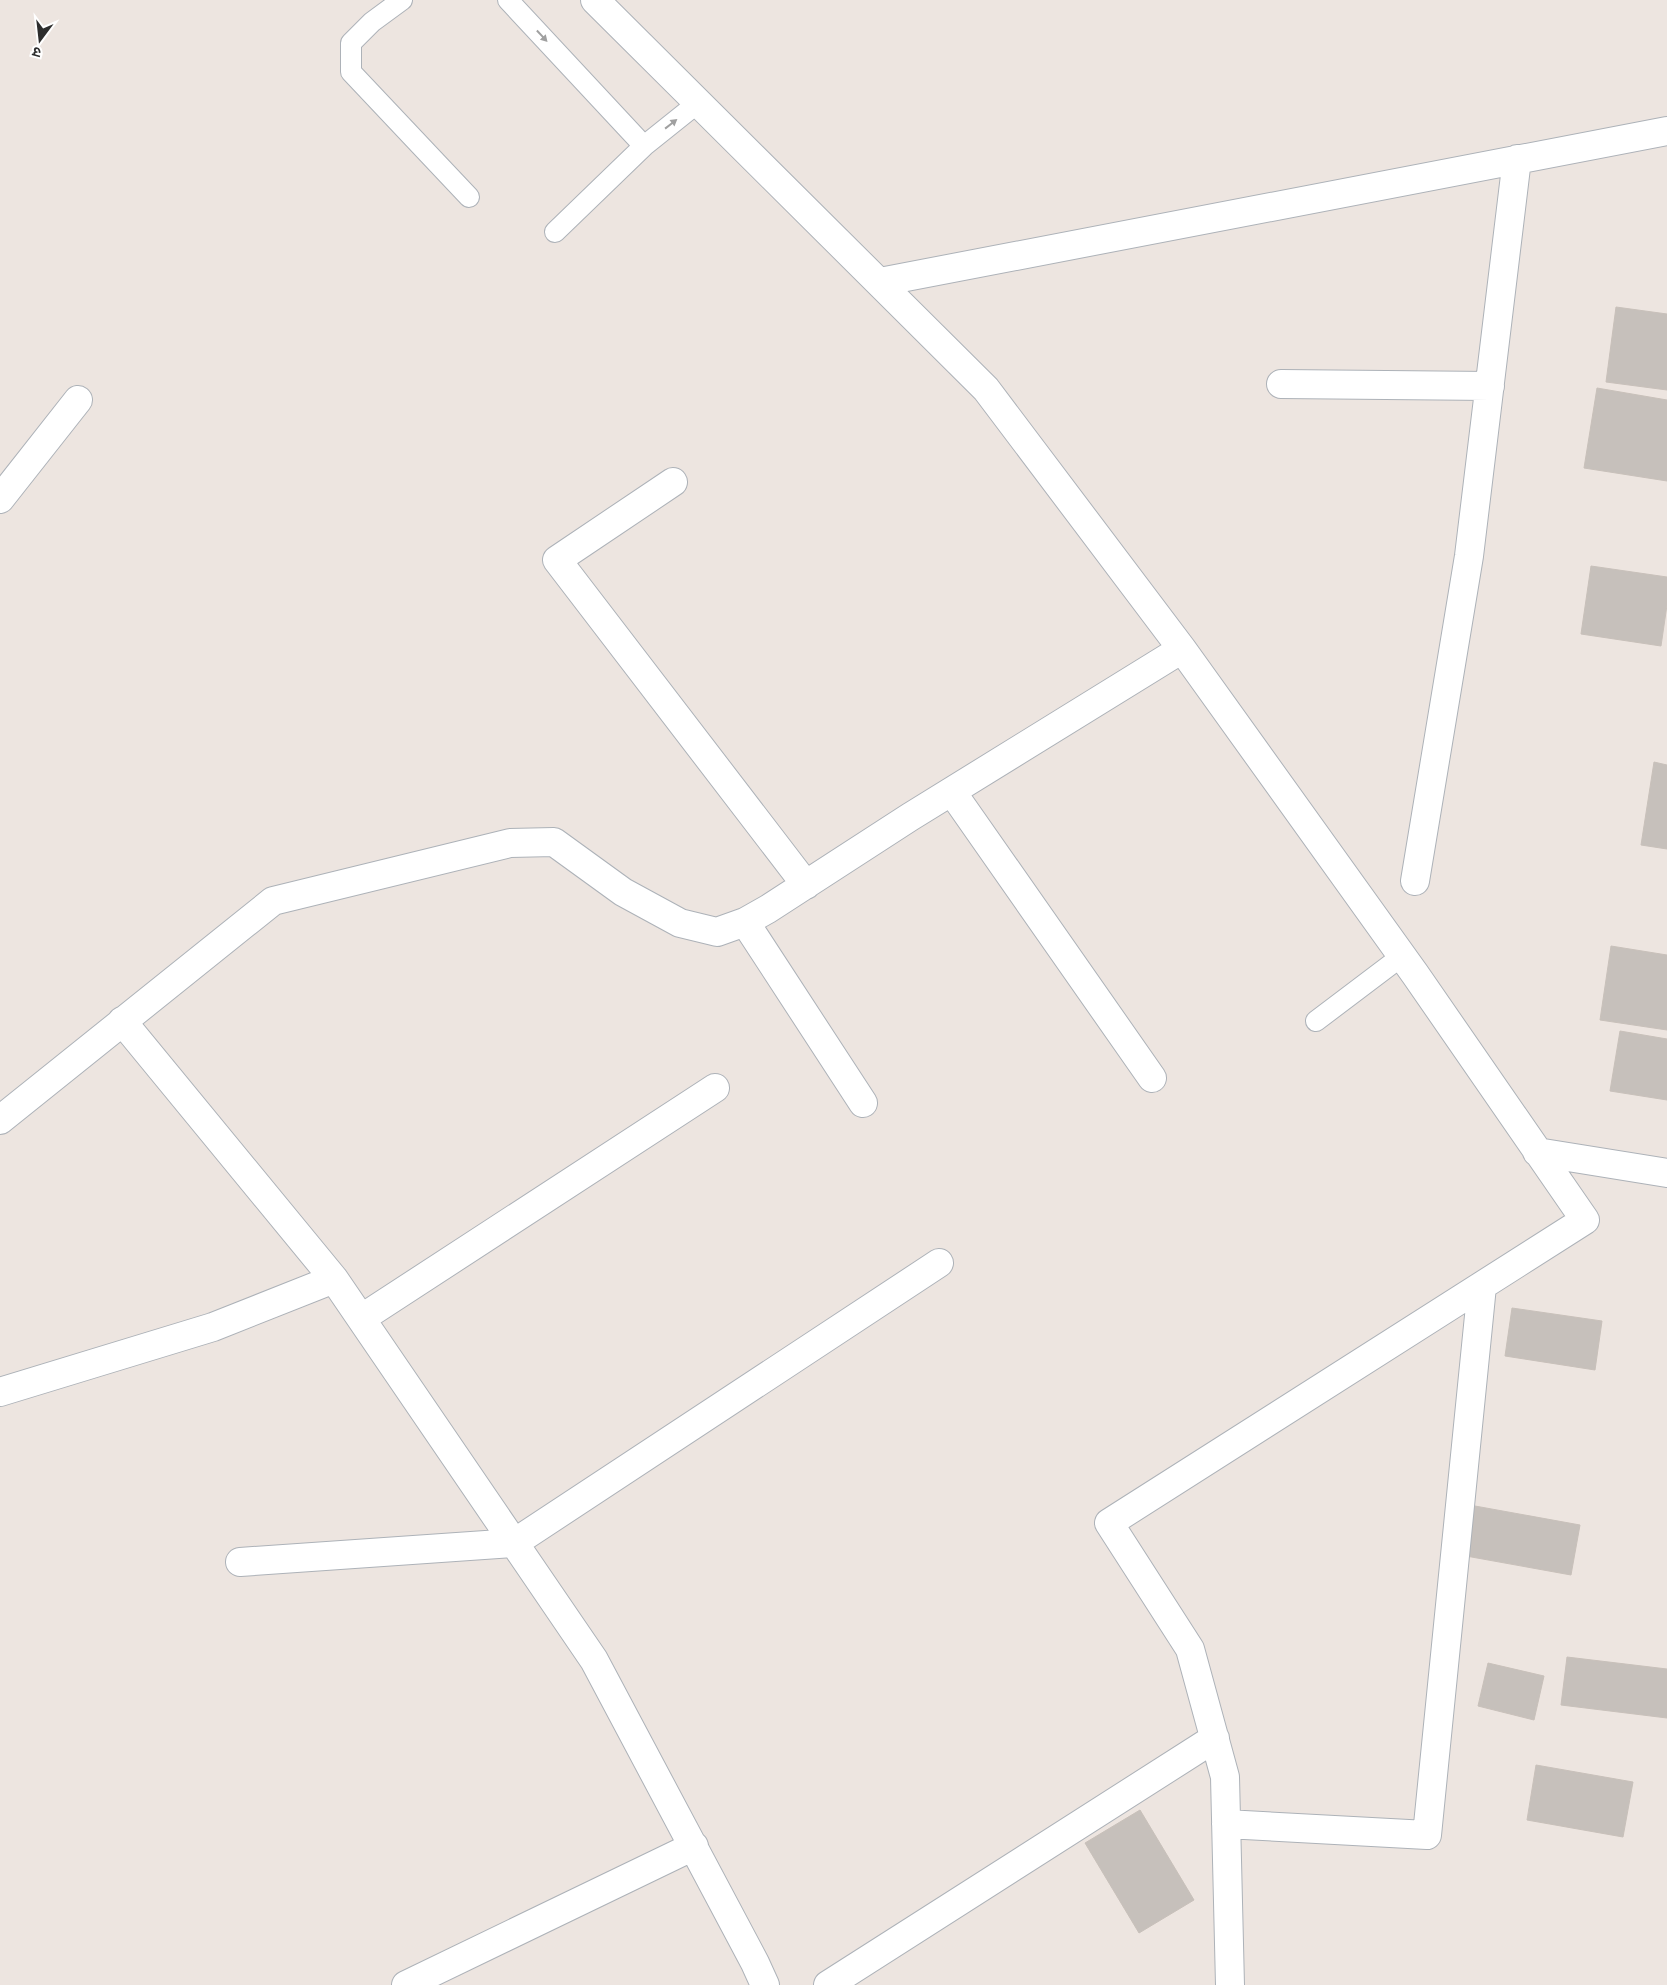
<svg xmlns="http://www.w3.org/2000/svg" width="1667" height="1985" font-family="Rubik,'Noto Sans Devanagari',sans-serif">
<rect width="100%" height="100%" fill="#ede5e0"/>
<path fill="#c6c0bb" stroke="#c8c0ba" d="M1616,307L1667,314V390L1606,382Z
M1597,388L1667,400V481L1584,468Z
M1591,566L1667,577V605L1661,646L1581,634Z
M1654,762L1667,765V849L1641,845Z
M1611,946L1667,955V1030L1600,1020Z
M1620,1031L1667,1039V1100L1610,1091Z
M1512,1308L1602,1321L1595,1370L1505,1356Z
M1475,1506L1580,1525L1571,1575L1466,1556Z
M1567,1657L1667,1669V1718L1561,1705Z
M1488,1663L1544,1676L1534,1720L1478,1706Z
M1536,1765L1633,1782L1623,1837L1527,1820Z
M1140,1810L1194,1900L1139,1933L1085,1843Z"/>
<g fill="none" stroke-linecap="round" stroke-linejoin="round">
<g stroke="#adb2b8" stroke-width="22">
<path id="service" d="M402,0L372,22L351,43V72L469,197
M508,0L644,146
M555,232L644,146L699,102
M1316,1021L1402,956"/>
</g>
<g stroke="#adb2b8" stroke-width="30">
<path id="minor" d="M595,0L986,389L1182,649L1415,974L1585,1220L1109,1523L1190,1649L1225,1777L1230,1985
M880,282L1667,131
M1281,384L1490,386
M673,482L557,560L806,885
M0,499L78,400
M952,792L1152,1078
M1415,881L1469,556L1517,159
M745,922L863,1103
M122,1021L334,1279L594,1660L755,1963L765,1985
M0,1120L273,901L510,843L554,842L623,892L680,923L717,932L745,922L768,909L910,817L1182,649
M1537,1152L1667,1173
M362,1318L715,1088
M0,1392L213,1327L334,1279
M240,1562L514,1543L939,1263
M1226,1824L1427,1835L1482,1286
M406,1985L694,1846
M828,1985L1215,1738"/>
</g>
<use href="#service" stroke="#fff" stroke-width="20"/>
<use href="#minor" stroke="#fff" stroke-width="28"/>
</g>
<defs><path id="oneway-solid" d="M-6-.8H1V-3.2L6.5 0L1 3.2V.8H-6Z" transform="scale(1.25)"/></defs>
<g fill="#a0a0a0">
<use href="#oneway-solid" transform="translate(542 36) rotate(47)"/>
<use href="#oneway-solid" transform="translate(671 124) rotate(-38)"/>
</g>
<g transform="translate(40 40) rotate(195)" stroke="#ffffff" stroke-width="4" paint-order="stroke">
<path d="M0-4L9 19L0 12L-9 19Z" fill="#2d2d2d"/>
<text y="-8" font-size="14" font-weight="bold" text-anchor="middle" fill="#2d2d2d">उ</text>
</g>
</svg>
